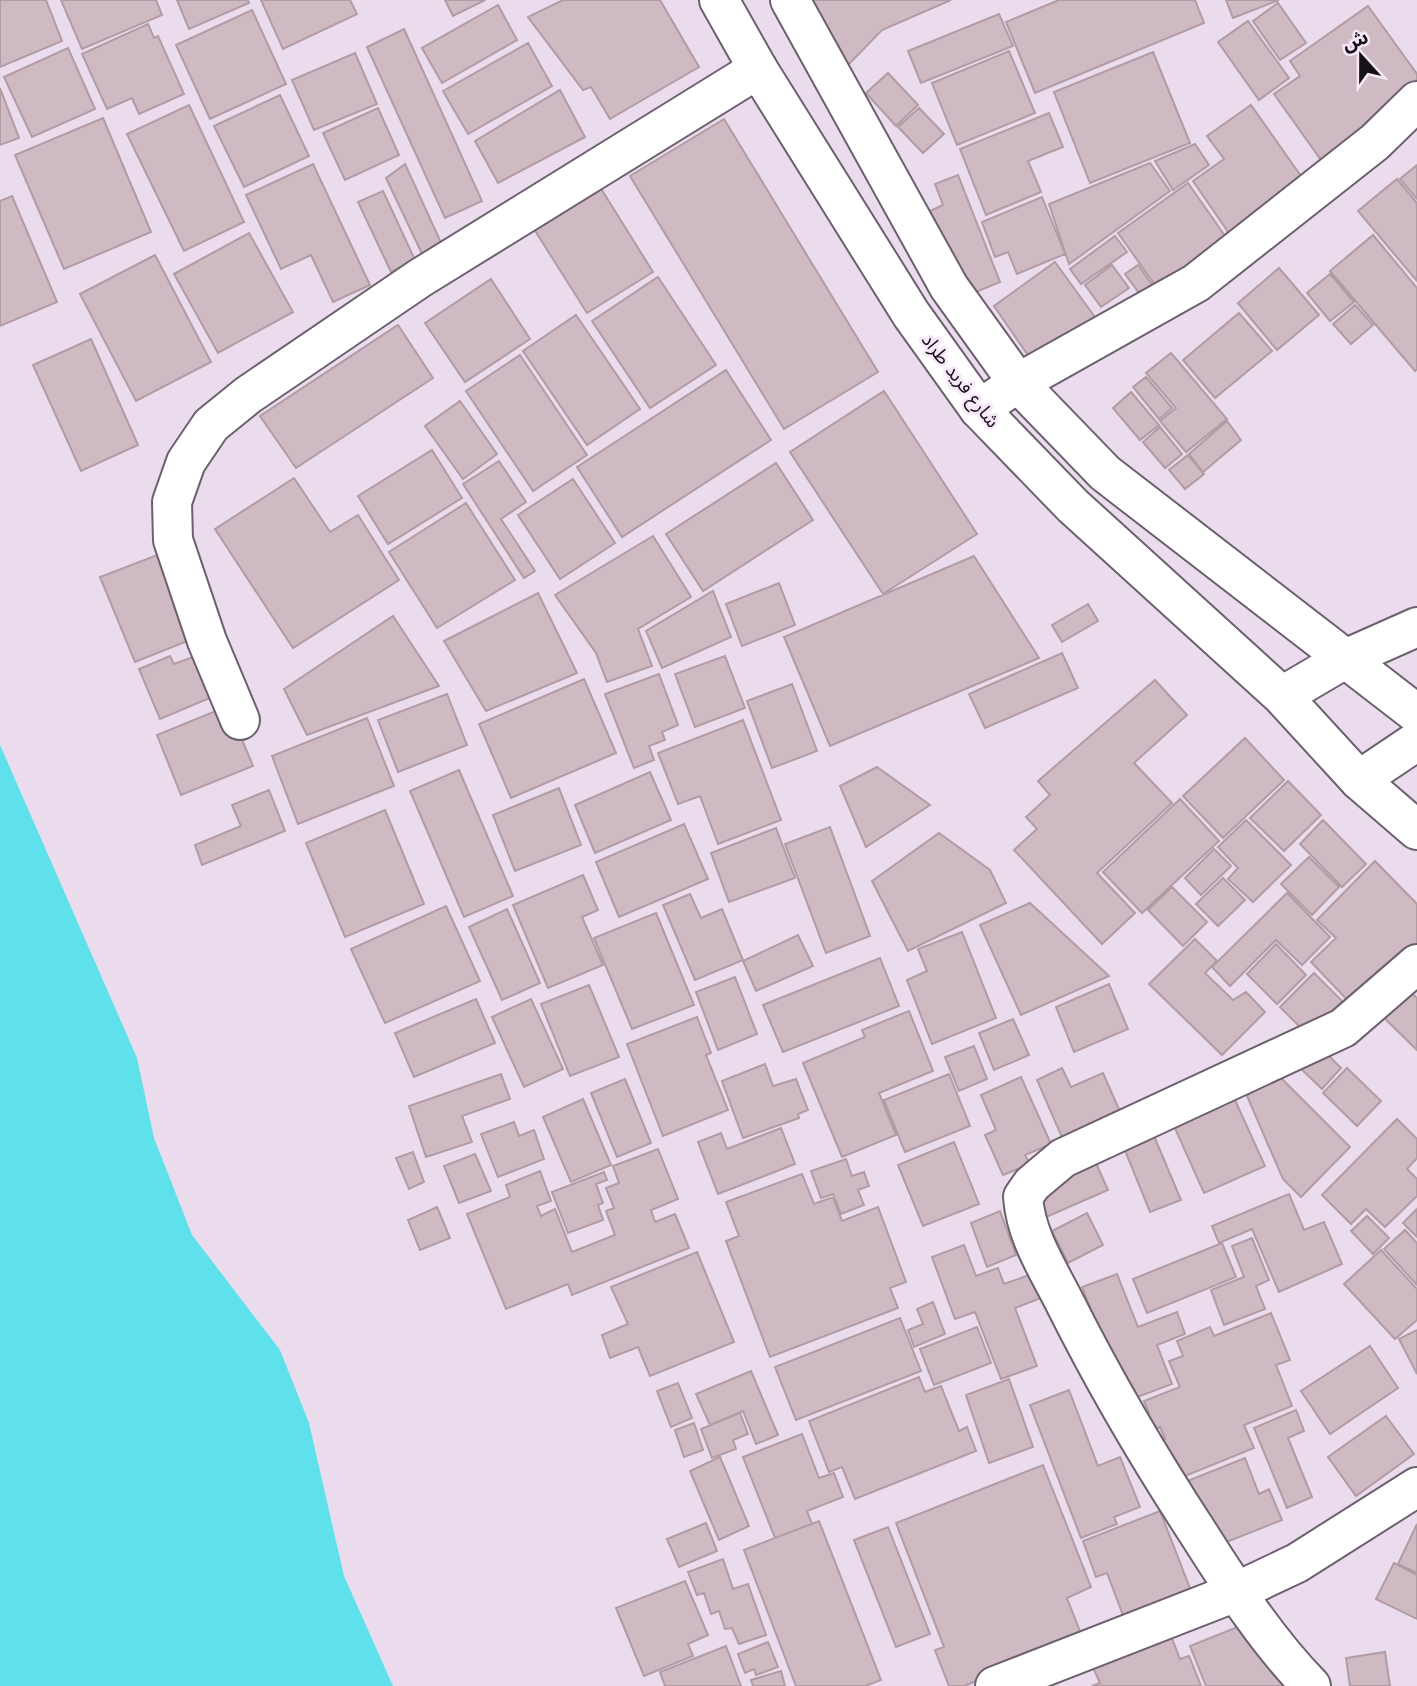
<svg xmlns="http://www.w3.org/2000/svg" width="1417" height="1686" font-family="Jost,'Noto Sans Arabic',sans-serif">
<rect width="100%" height="100%" fill="#eadced"/>
<path fill="#5ee1ea" d="M0,745L137,1058L154,1138L192,1235L280,1350L309,1423L344,1576L393,1686H0Z"/>
<path fill="#cfb9c2" stroke="#b19ba4" stroke-width="2" d="M0,0H46L62,41L0,67Z
M61,0H156L162,15L82,49Z
M177,0H248L249,3L189,29Z
M261,0H350L357,14L283,49Z
M445,0H485L453,16Z
M563,0H660L699,67L610,119L591,87L583,90L528,17Z
M810,0H951L882,30L846,67Z
M1059,0H1195L1204,23L1035,93L1006,22Z
M1226,0H1279L1233,18Z
M1278,3L1306,43L1280,60L1253,21Z
M498,5L517,40L442,83L422,48Z
M1368,6L1417,74V92L1321,160L1274,94L1300,76L1290,61Z
M252,10L286,84L210,119L176,45Z
M999,14L1013,46L921,83L908,51Z
M1248,21L1289,78L1259,100L1218,42Z
M148,24L154,38L158,36L184,94L139,114L132,98L107,109L82,54Z
M404,29L482,201L445,218L367,47Z
M528,43L552,86L468,134L443,91Z
M68,48L95,109L32,137L4,77Z
M1009,51L1035,113L957,145L932,83Z
M1153,52L1190,143L1090,183L1054,92Z
M355,53L377,104L314,130L292,80Z
M888,73L918,105L896,126L866,93Z
M0,88L19,138L0,145Z
M560,90L585,137L498,183L475,141Z
M280,95L309,156L244,187L214,126Z
M189,105L244,222L184,251L127,134Z
M1251,105L1308,186L1233,239L1193,181L1224,159L1207,136Z
M378,108L399,155L345,180L323,133Z
M919,108L944,134L923,153L898,127Z
M1049,113L1063,147L1028,161L1041,192L986,215L960,149Z
M103,118L151,232L64,269L15,155Z
M724,119L878,372L784,429L630,176Z
M1195,144L1209,165L1173,190L1155,161Z
M1150,163L1170,191L1069,264L1049,204Z
M313,164L370,285L333,302L311,255L281,269L246,195Z
M405,164L443,247L424,258L386,178Z
M1417,165V199L1400,179Z
M958,175L1000,282L964,297L928,212L943,205L935,184Z
M1397,179L1417,203V281L1358,211Z
M1188,183L1230,243L1160,292L1118,233Z
M600,187L653,272L587,313L534,229Z
M383,191L415,260L391,272L358,202Z
M12,196L57,302L0,326V201Z
M1042,197L1065,254L1017,274L1008,252L995,257L982,222Z
M249,233L293,312L218,353L174,274Z
M1373,235L1417,288V369L1415,371L1330,271Z
M1115,236L1127,252L1081,284L1070,269Z
M155,255L211,362L136,401L80,294Z
M1055,262L1097,320L1034,364L994,306Z
M1112,265L1129,288L1101,307L1085,285Z
M1138,265L1157,292L1145,301L1125,274Z
M1279,268L1319,315L1277,350L1238,303Z
M1330,274L1354,302L1330,321L1307,293Z
M658,277L716,365L650,408L592,321Z
M491,279L530,339L465,382L425,323Z
M1355,305L1373,325L1351,344L1333,324Z
M1239,313L1272,351L1215,398L1183,360Z
M576,315L640,409L587,445L523,351Z
M398,325L433,378L296,468L260,416Z
M91,339L138,445L81,471L33,365Z
M1171,353L1227,419L1186,452L1160,421L1176,408L1146,373Z
M520,355L587,455L533,491L466,391Z
M726,370L771,440L622,537L577,467Z
M1146,377L1172,408L1159,419L1133,387Z
M884,391L977,534L883,594L790,452Z
M1131,392L1159,425L1140,440L1113,408Z
M460,401L497,454L463,479L425,426Z
M1227,421L1241,440L1203,472L1189,454Z
M1160,427L1182,454L1165,468L1143,442Z
M432,450L462,498L388,544L358,496Z
M1188,455L1204,474L1185,489L1169,470Z
M499,461L526,502L501,519L535,571L524,578L463,484Z
M776,463L813,520L703,591L666,534Z
M294,478L330,532L358,515L399,580L293,648L215,529Z
M573,479L615,543L560,579L518,515Z
M466,503L515,580L437,628L389,552Z
M653,536L691,597L638,629L652,666L607,682L596,653L555,595Z
M160,554L195,638L135,662L100,577Z
M974,556L1039,658L830,746L784,637Z
M779,583L795,625L742,646L726,604Z
M713,591L731,637L662,668L646,631Z
M538,593L577,673L486,711L444,641Z
M1088,604L1098,621L1062,642L1052,625Z
M393,616L439,686L307,735L284,689Z
M1062,653L1078,688L985,728L969,694Z
M201,654L217,695L160,719L139,669L170,656L174,664Z
M725,656L745,708L695,727L675,674Z
M659,674L678,725L662,732L665,740L649,746L654,760L634,768L605,694Z
M584,679L616,753L511,798L479,724Z
M1155,680L1187,715L1134,763L1172,803L1097,873L1135,913L1102,944L1014,850L1037,829L1026,817L1050,795L1038,781Z
M792,684L817,751L772,768L747,701Z
M447,694L467,745L398,772L378,720Z
M228,706L253,766L181,795L157,735Z
M367,718L394,786L298,824L272,756Z
M743,720L781,820L718,844L700,796L678,804L658,753Z
M1245,738L1284,780L1223,838L1183,796Z
M877,767L930,805L866,847L840,786Z
M459,770L513,896L464,917L410,791Z
M650,772L671,820L595,853L575,805Z
M1288,781L1321,815L1284,851L1250,818Z
M559,788L581,845L515,871L493,815Z
M269,790L285,831L202,865L195,845L241,826L232,805Z
M1180,799L1219,841L1142,913L1103,872Z
M385,810L424,904L345,937L306,843Z
M1246,820L1291,865L1253,902L1228,879L1238,868L1218,847Z
M1323,820L1366,864L1342,887L1300,844Z
M684,824L708,879L619,917L596,862Z
M830,827L870,936L826,953L785,844Z
M776,828L795,878L729,902L711,853Z
M939,833L990,870L1006,903L908,951L872,881Z
M1214,849L1231,866L1201,895L1185,878Z
M1309,857L1339,887L1312,915L1281,884Z
M1375,861L1417,904V948L1356,1009L1311,962L1336,938L1317,920Z
M583,875L598,910L582,917L603,965L548,988L513,905Z
M1223,878L1245,900L1218,926L1196,904Z
M1172,887L1207,922L1183,946L1148,910Z
M1287,893L1330,937L1302,965L1276,940L1230,986L1212,967Z
M690,894L701,918L722,909L743,960L695,980L663,905Z
M1030,903L1109,976L1021,1015L980,925Z
M446,906L480,981L385,1023L351,949Z
M507,909L540,983L502,1000L469,927Z
M656,913L694,1005L632,1029L594,938Z
M962,932L996,1018L932,1044L907,980L927,971L918,949Z
M798,935L813,966L756,991L743,961Z
M1195,939L1217,961L1205,973L1233,1000L1246,992L1265,1012L1222,1055L1149,984Z
M1276,944L1306,975L1277,1004L1247,974Z
M880,958L899,1006L783,1052L763,1005Z
M1314,973L1346,1005L1312,1039L1280,1007Z
M735,977L757,1034L718,1050L696,992Z
M1109,984L1128,1029L1074,1052L1056,1007Z
M589,985L619,1057L570,1076L541,1004Z
M1405,987L1417,998V1050L1379,1013Z
M476,999L495,1043L414,1077L395,1033Z
M531,999L563,1069L524,1087L492,1017Z
M909,1011L933,1071L879,1093L896,1135L842,1157L803,1063L865,1037L862,1030Z
M697,1017L711,1053L706,1055L728,1110L663,1136L627,1044Z
M1013,1019L1029,1055L994,1070L979,1033Z
M1316,1043L1341,1068L1322,1089L1295,1063Z
M974,1046L987,1079L959,1091L945,1057Z
M765,1064L773,1086L796,1079L808,1110L798,1114L799,1118L743,1138L722,1081Z
M1062,1068L1071,1087L1103,1073L1122,1116L1064,1142L1037,1080Z
M1347,1068L1381,1101L1357,1126L1323,1093Z
M1273,1070L1350,1147L1301,1197L1283,1179L1247,1096Z
M501,1074L510,1099L462,1116L472,1142L426,1157L409,1106Z
M949,1074L970,1126L905,1152L884,1100Z
M1021,1077L1051,1144L1025,1155L1030,1164L1003,1175L985,1135L996,1130L981,1095Z
M625,1079L651,1143L617,1157L591,1093Z
M1229,1087L1265,1166L1204,1193L1169,1115Z
M583,1099L611,1165L571,1182L543,1117Z
M1397,1119L1417,1139V1158L1407,1169L1417,1179V1196L1385,1227L1366,1209L1351,1224L1322,1195Z
M514,1122L519,1136L534,1130L544,1159L498,1177L481,1134Z
M781,1128L795,1164L718,1194L698,1142L721,1133L727,1149Z
M1154,1136L1181,1200L1150,1212L1124,1148Z
M954,1142L979,1204L923,1226L898,1165Z
M658,1149L678,1199L651,1210L655,1222L675,1214L689,1248L572,1295L568,1284L506,1309L467,1214L510,1197L506,1185L540,1171L551,1201L537,1206L541,1216L555,1209L572,1252L615,1235L606,1211L614,1208L606,1188L619,1183L613,1166Z
M413,1152L424,1182L409,1189L396,1158Z
M475,1154L491,1191L459,1203L444,1166Z
M846,1159L852,1176L864,1172L869,1186L858,1190L864,1205L841,1214L833,1194L821,1198L811,1171Z
M1095,1161L1108,1190L1044,1218L1032,1189Z
M604,1172L607,1180L596,1184L603,1203L598,1205L603,1220L568,1233L552,1192Z
M802,1174L814,1204L833,1197L842,1221L878,1207L906,1282L890,1288L898,1308L770,1357L726,1241L739,1236L726,1202Z
M1289,1194L1304,1230L1324,1222L1342,1264L1279,1292L1252,1229L1219,1243L1212,1226Z
M437,1207L450,1238L420,1250L408,1220Z
M1417,1209V1237L1403,1223Z
M1000,1211L1016,1255L987,1267L971,1223Z
M1087,1213L1103,1245L1068,1263L1052,1231Z
M1367,1216L1389,1238L1373,1254L1351,1231Z
M1405,1230L1417,1243V1285L1384,1249Z
M1252,1238L1269,1280L1256,1286L1265,1309L1224,1325L1211,1290L1244,1277L1232,1246Z
M1222,1243L1236,1277L1147,1313L1133,1279Z
M964,1245L976,1276L998,1268L1004,1284L1032,1274L1041,1298L1015,1308L1037,1366L1001,1379L975,1312L955,1319L932,1257Z
M1381,1250L1417,1289V1320L1395,1339L1344,1284Z
M697,1252L734,1342L650,1376L638,1347L610,1358L602,1335L628,1324L611,1287Z
M1117,1274L1138,1327L1177,1312L1185,1334L1157,1345L1172,1384L1127,1401L1082,1287Z
M933,1302L945,1334L914,1347L908,1330L923,1324L917,1309Z
M1271,1313L1290,1360L1276,1365L1292,1406L1244,1425L1254,1448L1168,1483L1152,1444L1165,1439L1160,1427L1147,1431L1141,1416L1149,1413L1144,1401L1180,1387L1169,1361L1183,1356L1177,1341L1210,1327L1214,1336Z
M900,1318L921,1371L796,1420L775,1367Z
M977,1327L991,1363L934,1385L920,1349Z
M1417,1330V1374L1399,1339Z
M1370,1346L1398,1388L1330,1434L1301,1391Z
M751,1371L778,1435L756,1444L743,1411L710,1425L696,1394Z
M919,1377L925,1392L941,1386L959,1431L967,1427L976,1451L855,1499L842,1467L829,1472L809,1421Z
M1009,1379L1033,1447L989,1463L966,1395Z
M678,1383L692,1418L671,1427L657,1391Z
M1069,1390L1098,1466L1120,1457L1140,1507L1114,1517L1117,1524L1081,1538L1030,1405Z
M1296,1410L1304,1431L1288,1438L1312,1497L1287,1508L1254,1428Z
M740,1413L748,1434L733,1440L736,1449L712,1458L701,1429Z
M1386,1416L1414,1454L1356,1496L1328,1457Z
M694,1423L703,1450L684,1457L675,1430Z
M802,1434L819,1478L834,1473L843,1497L807,1511L812,1524L775,1538L743,1457Z
M720,1457L749,1526L719,1540L690,1471Z
M1245,1458L1259,1494L1269,1489L1282,1520L1219,1545L1180,1484Z
M1043,1465L1091,1587L1067,1598L1083,1639L964,1686H949L935,1650L944,1647L896,1523Z
M1160,1511L1191,1591L1124,1618L1107,1573L1096,1577L1083,1541Z
M819,1521L881,1680L865,1686H796L744,1550Z
M706,1523L717,1551L679,1567L667,1539Z
M1417,1524V1573L1398,1564Z
M888,1527L930,1634L896,1647L854,1540Z
M723,1559L733,1589L748,1584L766,1635L739,1644L732,1628L725,1629L719,1611L711,1614L704,1593L697,1595L688,1572Z
M1394,1563L1417,1575V1619L1376,1599Z
M685,1581L708,1635L688,1644L693,1656L644,1676L616,1608Z
M1250,1622L1285,1686H1206L1190,1646Z
M1168,1628L1180,1659L1189,1656L1201,1686H1092L1100,1683L1089,1659Z
M768,1642L778,1667L756,1675L754,1669L745,1673L738,1654Z
M726,1646L741,1686H665L660,1672Z
M1385,1652L1390,1686H1350L1346,1658Z
M781,1671L785,1686H753L751,1680Z"/>
<g fill="none" stroke-linecap="round" stroke-linejoin="round">
<g stroke="#6c606f" stroke-width="42">
<path id="minor" d="M979,409L1018,383L1196,283L1375,142L1417,101
M240,720L207,641L173,540L172,502L186,462L211,425L248,395L420,278L758,69
M995,1686L1236,1592L1297,1563L1417,1487
M1311,1686C1268,1642 1233,1588 1200,1536C1151,1461 1106,1385 1066,1305C1048,1269 1026,1237 1023,1197L1032,1184L1063,1158L1343,1028L1417,964"/>
</g>
<g stroke="#6c606f" stroke-width="42">
<path id="tertiary" d="M1359,780L1417,830"/>
</g>
<g stroke="#6c606f" stroke-width="42">
<path id="secondary" d="M719,0L758,69L911,314L979,409L1073,506L1282,696L1359,780L1417,741
M790,0L949,287L1018,383L1105,473L1417,714
M1282,696L1345,659L1417,627"/>
</g>
<use href="#minor" stroke="#fff" stroke-width="38"/>
<use href="#tertiary" stroke="#fff" stroke-width="38"/>
<use href="#secondary" stroke="#fff" stroke-width="38"/>
</g>
<g text-anchor="middle" stroke-width="6" stroke-linejoin="round" paint-order="stroke">
<g font-size="19" fill="#161117" stroke="#f8e9fa">
<text transform="translate(961 380) rotate(52)" y="7">شارع فريد طراد</text>
</g>
</g>
<g transform="translate(1361 56) rotate(339)" stroke="#f8e9fa" stroke-width="5" paint-order="stroke">
<path d="M0-5L12 26L0 18L-12 26Z" fill="#161117"/>
<text y="-10" font-size="19" font-weight="bold" text-anchor="middle" fill="#161117">ش</text>
</g>
</svg>
